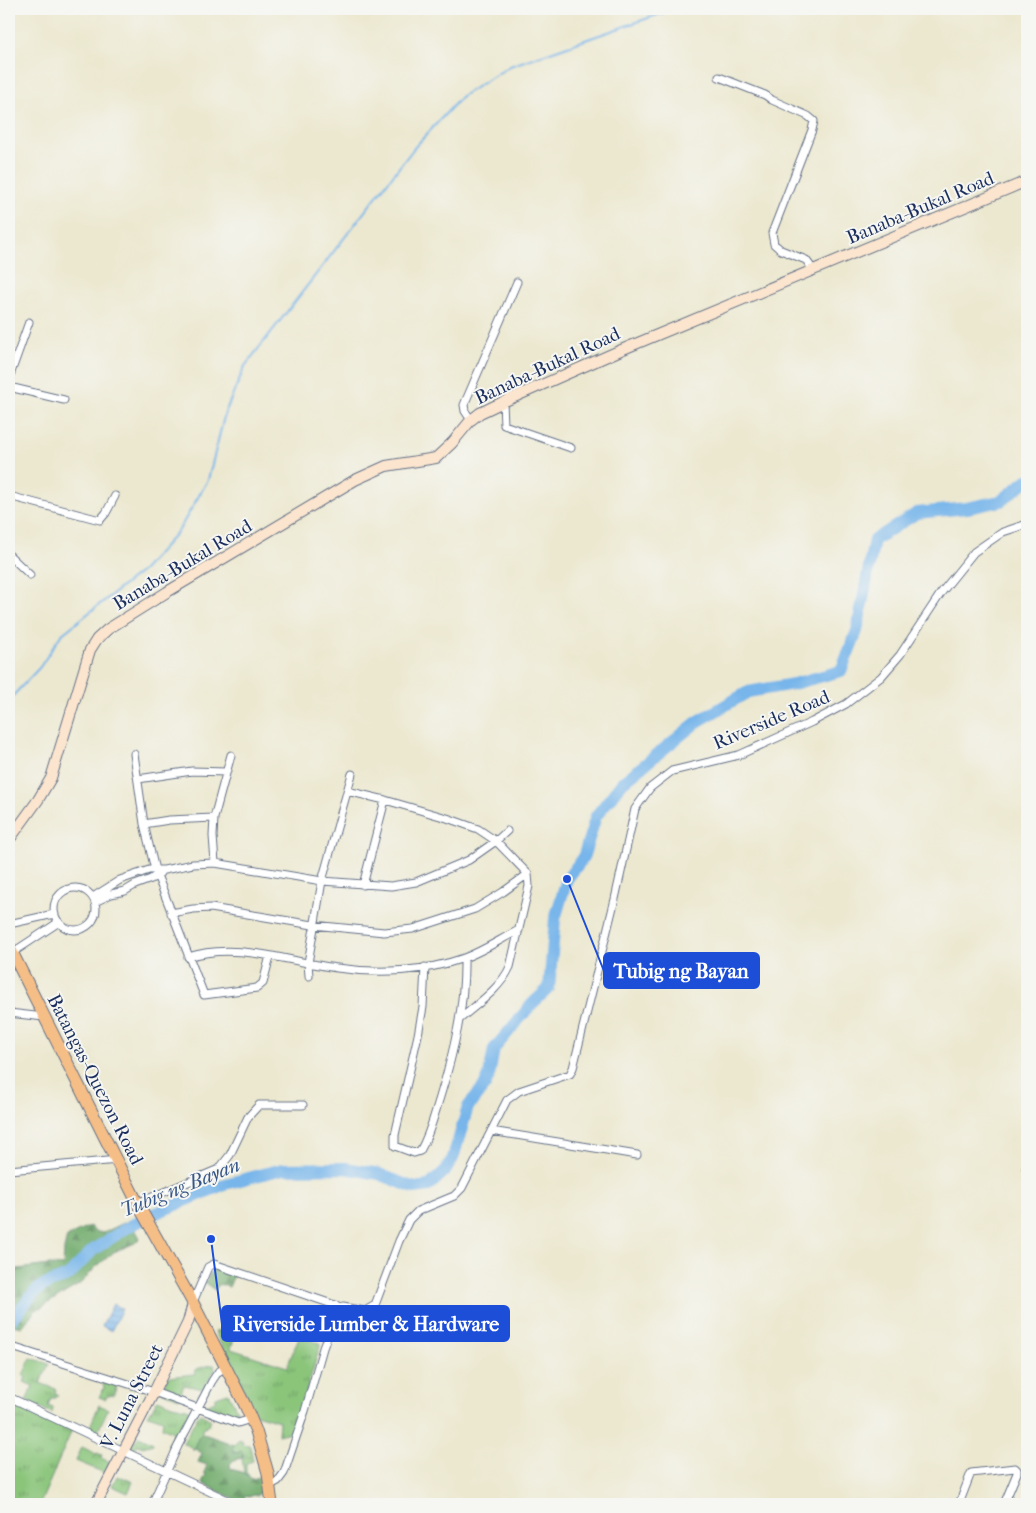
<svg xmlns="http://www.w3.org/2000/svg" width="1036" height="1513" font-family="'IM FELL French Canon',serif">
<defs>
<pattern id="grass-tufts" width="24" height="20" patternUnits="userSpaceOnUse" patternTransform="scale(1.25)"><rect width="24" height="20" fill="#8ac57a"/><path d="M3 7l-1-3M5 7V3M7 7l1-3M15 17l-1-3M17 17v-4M19 17l1-3" fill="none" stroke="#70a067"/></pattern>
<pattern id="forest-firs" width="22" height="20" patternUnits="userSpaceOnUse" patternTransform="scale(1.25)"><rect width="22" height="20" fill="#6faa6a"/><path d="M5 1l3.5 6h-7zM16 11l3.5 6h-7z" fill="#5a8b5a"/></pattern>
<pattern id="water-rules" width="6" height="5" patternUnits="userSpaceOnUse" patternTransform="scale(1.25)"><rect width="6" height="5" fill="#77b5ea"/><path d="M0 2.5h6" fill="none" stroke="#6194c1"/></pattern>
</defs>
<rect width="100%" height="100%" fill="#f6f6f2"/>
<filter id="ink" filterUnits="userSpaceOnUse"><feTurbulence type="fractalNoise" baseFrequency=".02" numOctaves="2"/><feDisplacementMap in="SourceGraphic" scale="10" xChannelSelector="R" yChannelSelector="G"/><feConvolveMatrix kernelMatrix="1 2 1 2 8 2 1 2 1" color-interpolation-filters="sRGB"/></filter>
<filter id="wash" filterUnits="userSpaceOnUse"><feTurbulence type="fractalNoise" baseFrequency=".0096" numOctaves="4" result="noise"/><feDisplacementMap in="SourceGraphic" scale="20" xChannelSelector="R" yChannelSelector="G"/><feGaussianBlur stdDeviation="1.12" result="paint"/><feColorMatrix in="noise" values="0 0 0 0 0 0 0 0 0 0 0 0 0 0 0 0 0 1.4 0 .05"/><feComposite in="paint" operator="in"/></filter>
<g filter="url(#wash)">
<rect width="100%" height="100%" fill="#ece8d0"/>
<path fill="url(#grass-tufts)" stroke="#527a6c" d="M219,1330L235,1335L231,1349L287,1367L299,1337L321,1343L293,1435L286,1433L278,1435L279,1421L256,1414L215,1332Z
M31,1358L49,1364L40,1383L56,1389L55,1393L58,1394L56,1398H51L48,1406L53,1408L52,1413L26,1401L33,1386L24,1382L26,1377L23,1375Z
M211,1365H214L215,1370L203,1389L184,1385L179,1398L161,1391L168,1377L195,1374L196,1369Z
M102,1379L117,1384L114,1395L107,1396L105,1399L99,1397L104,1388L103,1383L101,1381Z
M228,1393L239,1414V1419L201,1407L202,1405L204,1406L215,1401L216,1397Z
M158,1399L172,1405L187,1408L192,1412L172,1450L169,1449L168,1444L173,1432L162,1427L163,1420L148,1415Z
M9,1401L72,1430L40,1504H13L9,1502Z
M99,1405L108,1409L97,1433L89,1429Z
M201,1414L211,1420L208,1425L202,1428V1432L204,1434H201L197,1441V1445L193,1450V1448L183,1443L198,1415Z
M139,1436L153,1443V1444L143,1447L137,1445L133,1451L132,1450V1445Z
M239,1439L243,1441L242,1444L250,1445L253,1461L246,1463V1472L249,1476L244,1473L242,1458L244,1455L241,1451L237,1453L234,1452L232,1448Z
M82,1447L96,1454L97,1453L102,1455L101,1458L112,1463L107,1474L76,1461Z
M117,1476L121,1478L122,1477L133,1482L128,1493L112,1486Z"/>
<path fill="url(#forest-firs)" stroke="#456c64" d="M130,1220L140,1238L135,1243L114,1252L96,1267L80,1284L35,1311L22,1327L14,1325L13,1327L9,1326V1270L49,1265L63,1266L64,1249L67,1237L90,1226L94,1231L103,1233Z
M213,1268L234,1275L229,1287L219,1284L215,1290L205,1283Z
M201,1434H204L235,1445L232,1448L234,1452L237,1453L241,1451L243,1453L242,1458L234,1460L230,1464L231,1469L244,1473L252,1479L259,1477L263,1494L259,1493L258,1495H254L249,1497L246,1496L242,1503L202,1483L206,1474L204,1473L207,1465L198,1462L202,1453L195,1449L198,1438Z"/>
<path fill="url(#water-rules)" stroke="#4972a4" d="M113,1304L122,1309L111,1331L102,1326Z"/>
<g fill="none" stroke-linecap="round" stroke-linejoin="round">
<path stroke="#77b5ea" stroke-width="2" d="M9,700L40,667L61,635L143,570L179,530L208,480L225,413L245,366L414,148L462,96L510,66L666,12L670,9"/>
<path stroke="#77b5ea" stroke-width="12" d="M9,1323L33,1294L42,1286L68,1276L93,1250L125,1229L147,1217L225,1184L283,1169L345,1168L379,1174L414,1188L429,1186L446,1170L453,1158L468,1107L485,1085L489,1076L494,1049L532,1004L549,988L555,919L567,879L583,858L596,816L622,783L697,722L748,692L793,684L841,671L857,631L874,540L917,513L967,508L1001,501L1027,480"/>
</g>
</g>
<g filter="url(#ink)">
<g fill="none" stroke-linecap="round" stroke-linejoin="round">
<g stroke="#647086" stroke-width="9">
<path id="street" d="M719,77L765,95L772,100L808,116L814,121L812,130L772,233L774,244L781,250L806,260L814,271
M9,378L29,322
M9,387L64,400
M503,402L504,425L571,448
M471,420L465,411L464,405L517,282
M9,496L100,520L106,513L115,496
M9,555L30,575
M134,754L144,824L155,870L204,995L257,988L263,983L270,956
M138,779L192,771L226,772
M347,791L385,800L447,818L478,829L496,841L528,874L529,886L510,967C500,989 477,1004 460,1019
M144,824L169,820L214,818
M215,863L213,836L214,818L231,755
M363,885L385,800
M54 909a21 21 0 1 1 42 0a21 21 0 1 1-42 0Z
M93,897L120,880L149,870H164L193,864L215,863L322,881L391,886L416,882L469,860L496,841L507,831
M95,902L111,894L125,891L135,885L151,879L160,873
M171,913L193,909L211,908L313,925L384,932L413,929L475,909L503,892L528,874
M9,924L54,914
M12,953L59,922
M188,957C236,941 288,962 337,968C378,974 425,972 464,958C483,951 501,939 519,930
M425,967L423,1007L418,1035L395,1135V1146L414,1153L420,1151C430,1134 434,1116 440,1097C454,1051 465,1006 464,958
M309,976L308,963L322,881L352,774
M9,1013L44,1017
M491,1131L637,1155
M1027,1164L1026,1169H1027
M9,1170L118,1160
M138,1203L219,1169L230,1155L248,1117L259,1105H303
M193,1302L208,1267L214,1264L335,1305L339,1308
M9,1346L154,1392L238,1423L251,1419
M9,1397L236,1504
M269,1486L278,1481L284,1473L305,1411L323,1348L337,1310L343,1307L365,1311L375,1305L399,1241L409,1220L418,1211L454,1196L462,1188L507,1100L519,1091L570,1074L573,1068L615,899L635,809L650,788L672,771L739,755L812,722L846,704L881,677L900,655L941,593L974,552L1003,532L1027,524
M152,1504L178,1446L212,1381L218,1372L226,1367
M887,1504V1503
M959,1504L971,1473L1015,1468L1017,1470V1473L1004,1504"/>
</g>
<g stroke="#647086" stroke-width="12">
<path id="secondary" d="M9,840L38,800L51,778L90,650L97,639L108,629L167,592L355,480L386,466L436,458L452,443L471,420L480,413L503,402L621,350L1027,181
M96,1504L154,1392L188,1322L193,1303"/>
</g>
<g stroke="#647086" stroke-width="13">
<path id="primary" d="M9,946L141,1210L193,1303L245,1405L256,1431L268,1473L272,1504"/>
</g>
<use href="#street" stroke="#fff" stroke-width="7"/>
<use href="#secondary" stroke="#fbe5cf" stroke-width="10"/>
<use href="#primary" stroke="#f6be87" stroke-width="11"/>
</g>
</g>
<g text-anchor="middle" stroke-width="4" stroke-linejoin="round" paint-order="stroke">
<g font-size="19" fill="#1b2f5e" stroke="#f6f6f2">
<text transform="translate(920 207) rotate(-23)" y="7">Banaba-Bukal Road</text>
<text transform="translate(547 365) rotate(-25)" y="7">Banaba-Bukal Road</text>
<text transform="translate(182 564) rotate(-31)" y="7">Banaba-Bukal Road</text>
<text transform="translate(771 719) rotate(-23)" y="7">Riverside Road</text>
<text transform="translate(96 1079) rotate(63)" y="7">Batangas-Quezon Road</text>
<text transform="translate(131 1396) rotate(-63)" y="7">V. Luna Street</text>
</g>
<g font-size="20" font-style="italic" fill="#375788" stroke="#f6f6f2">
<text transform="translate(180 1187) rotate(-22)" y="7">Tubig ng Bayan</text>
</g>
</g>
<path fill="none" stroke="#1d4ed8" stroke-width="2" d="M567 879L604 971M211 1239L222 1324"/>
<g fill="#1d4ed8" stroke="#f6f6f2" stroke-width="2">
<circle cx="567" cy="879" r="5"/>
<circle cx="211" cy="1239" r="5"/>
</g>
<g fill="#1d4ed8" stroke="#1d4ed8" stroke-width="2">
<rect x="604" y="953" width="155" height="35" rx="5"/>
<rect x="222" y="1306" width="287" height="35" rx="5"/>
</g>
<g font-size="20" text-anchor="middle" font-weight="bold" fill="#fff">
<text x="681" y="978">Tubig ng Bayan</text>
<text x="366" y="1331">Riverside Lumber &amp; Hardware</text>
</g>
<rect width="1036" height="1513" fill="none" stroke="#f6f6f2" stroke-width="30"/>
</svg>
